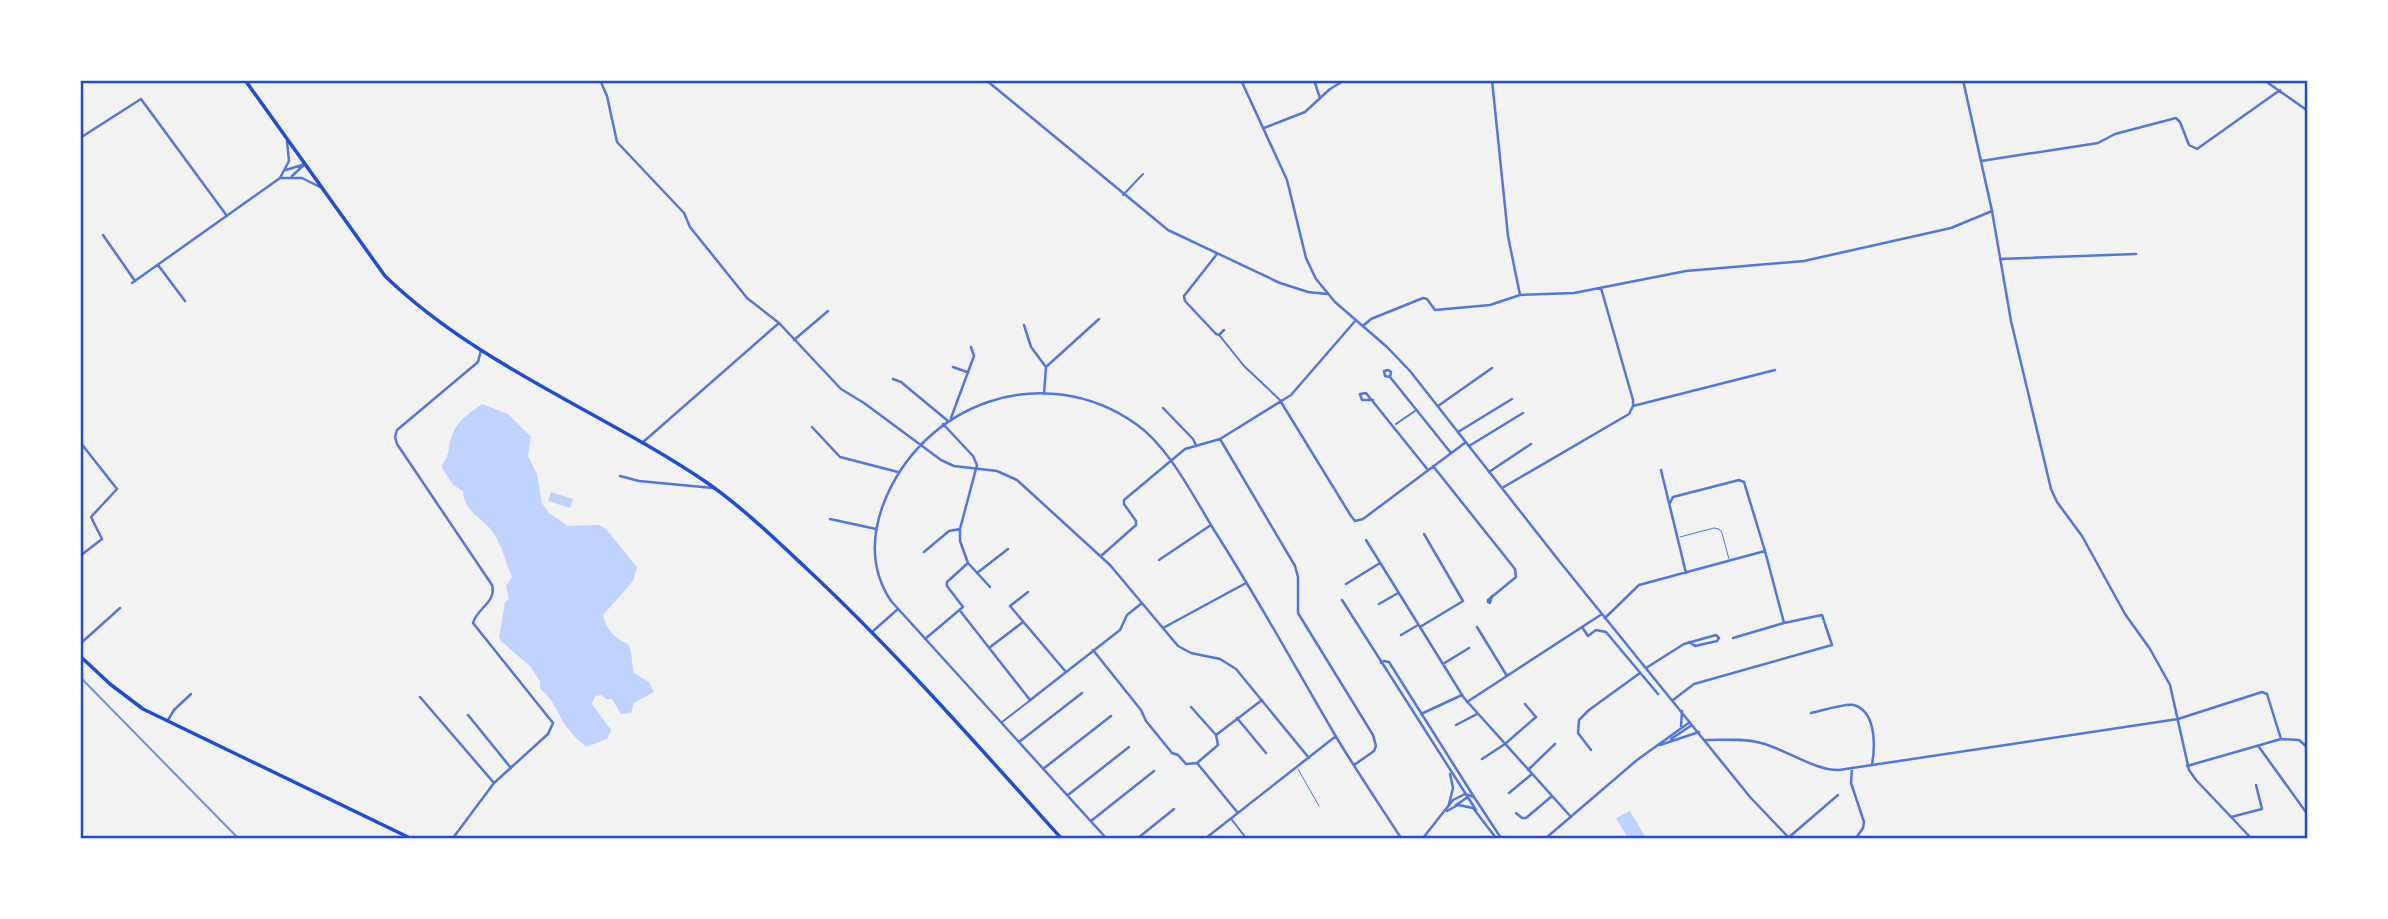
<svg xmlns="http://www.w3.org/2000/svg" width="2388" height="919" font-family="'PT Sans',sans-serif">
<rect width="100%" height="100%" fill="#f2f2f2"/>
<path fill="#bfd3fe" d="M482,404L508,414L531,437L528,456L537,474L542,503L549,513L568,526L599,525L606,529L637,567L633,581L603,615C606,630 616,639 628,644C633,652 631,663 634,673L649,682L654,692L634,703L631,713L621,714L612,699H606L602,695L595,696L592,704L611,730L607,739L589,746H585L576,738L565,725L551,700L540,688V681L530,666L503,643L499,638L505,602L509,599L506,586L512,577C505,562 503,546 492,531C481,517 464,512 463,491L453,485L442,468V465C452,451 447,446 453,433C458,420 471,412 482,404Z
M551,492L573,499L570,508L548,501Z
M1630,811L1646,838H1628L1616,818Z"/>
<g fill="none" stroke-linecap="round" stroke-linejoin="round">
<path stroke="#5277de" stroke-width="1" d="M1680,537L1714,528L1719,529L1722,533L1729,559
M1298,769L1319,806"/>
<path stroke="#5277de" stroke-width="2" d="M1123,195L1143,174
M1220,336L1244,366L1281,401
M1396,424L1415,411
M1002,722L1028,702
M1232,820L1246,838"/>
<path stroke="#5277de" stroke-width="2.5" d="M600,80L607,96L617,142L684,213L690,227L747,298L779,323L841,389L864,403L941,460L954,466L997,471L1017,480L1110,565L1178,646L1191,653L1220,659L1236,669L1309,758
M986,80L1168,230L1280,283L1308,292L1327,294
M1314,80L1320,98
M1492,80L1508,236L1520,295
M2264,80L2308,111
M80,81L82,80
M1264,128L1305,112L1330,89L1345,80
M80,138L141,99L227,216
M1981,161L2098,143L2115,134L2176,118L2180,122L2189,145L2197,149L2280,90
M286,170L305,164
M292,176L305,164
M280,178H302L320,187
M103,235L135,281
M1217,254L1184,296L1185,301L1216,334L1219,335L1224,330
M2000,259L2136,254
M158,265L185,301
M132,283L280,178L289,161L287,141
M1601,288L1633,400V406L1775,370
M1024,325L1031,347L1046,367
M1364,325L1371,319L1423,298L1427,299L1435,310L1490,305L1520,295L1574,293L1686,271L1804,261L1951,228L1992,211
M794,340L828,311
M953,367L967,372
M1390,377L1385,376L1384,371L1388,370L1391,372L1390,377L1451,453
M893,379L901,382L948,421
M1044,394L1046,367L1099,319
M1373,400H1362L1360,394L1366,393L1428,470
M1281,402L1351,516L1355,521L1363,519L1466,442
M1438,406L1492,368
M1163,408L1193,439L1196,445
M951,418L974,356L971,347
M812,427L840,457L898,472
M1458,432L1512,399
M80,442L117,489L91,517L102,539L80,556
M642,443L779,323
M1469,446L1523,413
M1433,466L1515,569L1516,577L1488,600V602L1490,603L1492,596
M1661,470L1686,573
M1489,472L1531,444
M620,476L639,481L713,488
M1502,488L1629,414L1633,406
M1670,503L1673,497L1739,480L1744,482L1765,551
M830,519L876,529
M1366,540L1464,698L1571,817
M924,552L949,531L960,529
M1101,556L1136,525V521L1124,504V500L1185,449L1220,439
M1159,560L1211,525
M968,563L990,587
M977,573L1008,549
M1346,584L1380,563
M1028,592L1010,606L1066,672
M1342,600L1476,810
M1379,604L1398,593
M961,612L1030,700
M1605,618L1639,585L1765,551L1784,623L1733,638
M1420,627L1463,601L1424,534
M1477,627L1507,676
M1582,627L1588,636L1596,630L1606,632L1658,694
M1163,628L1246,583
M872,632L898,609
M1401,635L1418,625
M925,639L963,607L947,586V582L968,563L960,541V529L977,465L973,456L943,424
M80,644L120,608
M989,648L1023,622
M1093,650L1141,710L1146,721L1172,753L1178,755L1186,764L1197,763L1238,813
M1381,663L1384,661L1389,662L1474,797
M1443,664L1469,648
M1646,668L1684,644L1716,635L1719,638L1717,641L1695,646L1689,642
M420,697L494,783
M1673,700L1694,684L1832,645L1822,615L1784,623
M1029,701L1120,630L1127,615L1142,603
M1467,702L1602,614
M1191,707L1216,735
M1811,713C1821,711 1845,703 1854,705C1877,712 1875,748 1872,765
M1421,714L1462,695
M468,715L511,768
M1237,718L1266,753
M168,720L174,710L191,694
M1456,725L1477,714
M1706,740C1724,740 1743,738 1761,743C1785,749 1816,771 1839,770L2178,719L2262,692L2267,694L2281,739
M1019,742L1082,693
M2259,747L2308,815
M1591,750L1578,733L1579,720L1589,710L1640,673
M1482,759L1505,744L1536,717L1525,704
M1197,763L1218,745L1216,735L1262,700
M1354,765L1374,751L1376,746L1373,735L1298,613V577L1295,566L1220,439L1291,395L1356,320
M2187,766L2281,739L2299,740L2308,748
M1852,768L1851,783L1864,822L1863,828L1856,838
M1043,769L1111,716
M1528,770L1555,744
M1509,793L1532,774
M1068,795L1129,747
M1449,804L1453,788L1450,774
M1456,805L1468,797
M1516,813L1522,818H1526L1552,796
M2231,817L2262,809L2256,785
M1091,821L1154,771
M453,838L494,783L548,734L553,723L473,623C477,608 497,602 492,585L397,444L395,437L397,430L478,362L481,350
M1106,838L891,601C871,571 871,538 883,505C922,402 1044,359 1136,424C1169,447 1193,496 1214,530C1257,597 1295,667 1335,735C1356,770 1379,804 1401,838
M1138,838L1174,809
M1206,838L1336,736
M1788,838L1838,795"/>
<path stroke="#5277de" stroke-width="2.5" d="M1241,80L1287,180L1306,258L1316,279L1335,302L1387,347L1410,371L1560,562L1750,797L1789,838
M1963,80L1992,211L2011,321L2051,489L2057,502L2082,536L2125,614L2150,649L2170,685L2189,770L2196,780L2251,838
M1681,726L1682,711
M1671,739L1692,725
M1660,745L1699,732
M1447,811L1458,805L1473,808L1496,838
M1423,838L1453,800L1465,794L1474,797L1501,838
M1546,838L1637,760L1690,722"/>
<path stroke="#1d4ed8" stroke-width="3.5" d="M80,656L110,684L143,709L410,838"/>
<path stroke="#1d4ed8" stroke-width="3.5" d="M245,80L385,276C477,365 601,411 706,482C742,507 774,538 806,568C897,653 978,746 1061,838"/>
<path stroke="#7290e2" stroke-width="2" d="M80,677L238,838"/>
</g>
<rect width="2388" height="919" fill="none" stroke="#ffffff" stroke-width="164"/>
<rect x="82" y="82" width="2224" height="755" fill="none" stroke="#1d4ed8" stroke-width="2.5"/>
</svg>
